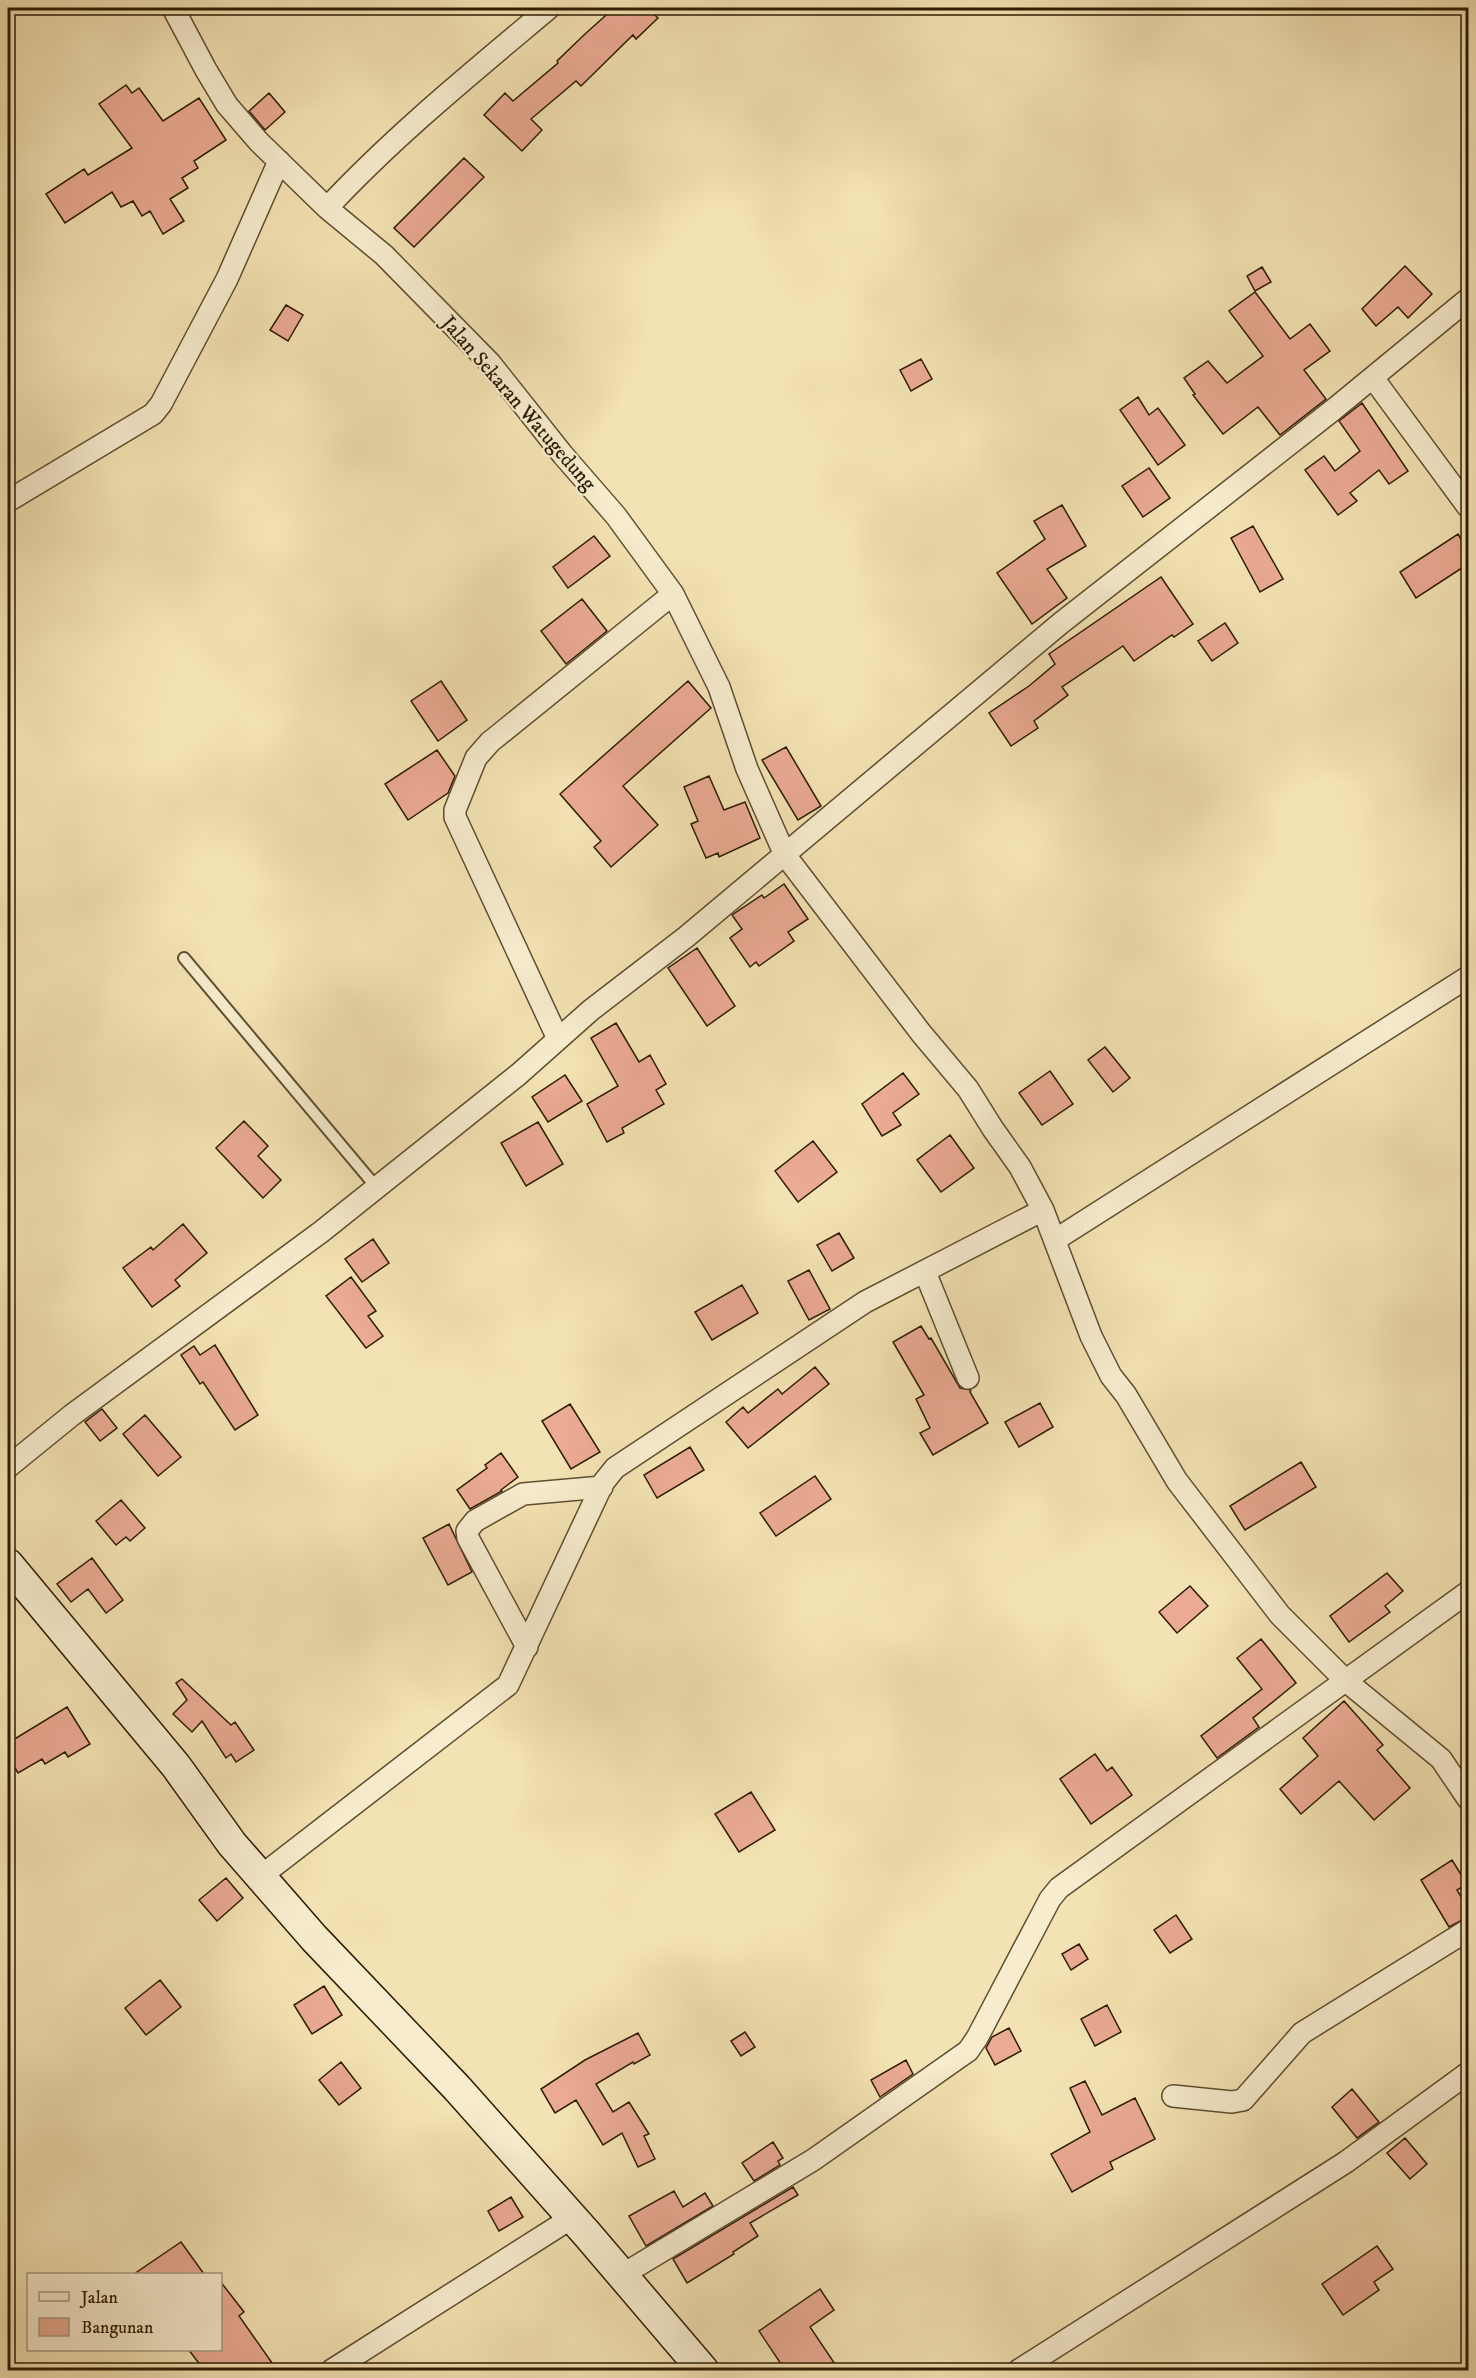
<svg xmlns="http://www.w3.org/2000/svg" width="1476" height="2378" font-family="'IM FELL DW Pica',serif">
<rect width="100%" height="100%" fill="#f3e2b3"/>
<filter id="stains"><feTurbulence type="fractalNoise" baseFrequency=".00333" numOctaves="4"/><feColorMatrix values="0 0 0 0 .2 0 0 0 0 .09 0 0 0 0 .02 0 0 0 .5 -.17"/></filter>
<radialGradient id="worn" r=".72"><stop offset=".6" stop-color="#630" stop-opacity="0"/><stop offset="1" stop-color="#630" stop-opacity=".3"/></radialGradient>
<path fill="#eaaa93" stroke="#2d1c04" stroke-width="1.5" d="M614,8H648L658,18L636,39L633,35L581,86L576,81L531,119L542,130L522,151L484,115L505,93L513,101L558,63L557,61L585,34Z
M126,85L132,93L139,88L163,121L199,98L226,140L194,161L198,168L182,178L188,188L170,199L184,221L163,234L150,211L142,216L133,201L121,207L112,192L65,223L46,194L84,169L88,175L132,148L99,104Z
M269,93L285,112L265,130L249,111Z
M464,158L484,177L414,247L394,228Z
M1405,266L1432,294L1408,318L1398,307L1376,326L1362,309Z
M1262,267L1271,282L1255,291L1247,276Z
M1255,292L1290,339L1310,324L1330,351L1304,370L1326,399L1280,435L1258,407L1223,434L1193,395L1195,394L1184,378L1208,361L1227,383L1263,356L1229,311Z
M286,305L303,315L288,341L270,330Z
M921,359L932,379L911,391L900,370Z
M1138,397L1149,415L1158,408L1185,445L1158,465L1120,410Z
M1362,403L1408,471L1389,484L1379,470L1350,493L1357,501L1338,515L1305,470L1324,456L1335,471L1360,451L1339,421Z
M1149,468L1170,498L1143,517L1122,486Z
M1062,505L1086,546L1047,569L1067,598L1032,624L997,573L1045,539L1034,521Z
M1253,526L1283,579L1260,592L1231,538Z
M1458,534L1468,551V564L1416,598L1400,572Z
M594,536L610,556L568,588L553,567Z
M1161,577L1193,624L1174,637L1172,635L1134,661L1123,646L1062,687L1068,695L1034,721L1038,728L1011,746L989,713L1029,686L1055,664L1049,654Z
M582,599L607,631L566,664L541,631Z
M1225,623L1238,643L1212,661L1198,641Z
M441,681L467,720L438,741L411,701Z
M688,681L711,708L623,786L658,825L611,867L594,847L601,841L560,794Z
M786,747L821,806L798,820L762,760Z
M437,750L455,776L448,793L408,820L385,784Z
M709,776L724,810L745,802L760,838L719,857L718,853L706,858L691,824L698,821L684,787Z
M784,884L808,919L788,932L794,941L759,966L756,962L750,967L730,938L742,929L732,915L762,895L764,898Z
M697,948L735,1006L707,1026L668,968Z
M616,1023L639,1062L650,1055L666,1084L656,1090L664,1104L622,1128L624,1133L607,1142L587,1104L618,1086L591,1038Z
M1105,1047L1130,1078L1113,1092L1088,1060Z
M1050,1071L1073,1104L1042,1125L1019,1093Z
M903,1073L919,1094L893,1113L901,1125L882,1136L862,1104Z
M565,1075L582,1101L548,1122L532,1097Z
M244,1121L268,1146L258,1156L281,1180L263,1198L216,1148Z
M538,1122L563,1164L526,1186L501,1143Z
M950,1135L974,1168L941,1192L917,1160Z
M813,1141L837,1172L798,1202L775,1171Z
M183,1224L207,1253L175,1280L180,1286L152,1307L123,1268L151,1247L153,1250Z
M839,1233L854,1258L832,1271L817,1245Z
M373,1239L389,1263L362,1282L345,1259Z
M809,1270L830,1309L809,1320L788,1281Z
M351,1277L376,1311L368,1316L383,1336L366,1348L326,1296Z
M742,1285L758,1313L712,1340L695,1312Z
M921,1326L929,1339L931,1338L960,1388L971,1390L970,1392L988,1423L933,1455L920,1433L930,1428L916,1399L924,1395L893,1342Z
M215,1345L258,1415L235,1430L203,1382L200,1384L181,1355L194,1346L200,1355Z
M815,1367L829,1384L748,1448L726,1422L743,1407L748,1413L778,1389L782,1394Z
M1040,1403L1053,1427L1019,1447L1005,1422Z
M570,1404L600,1452L571,1469L542,1421Z
M102,1409L117,1428L100,1441L85,1422Z
M145,1415L181,1457L158,1476L123,1434Z
M690,1447L704,1470L657,1498L644,1475Z
M501,1453L518,1477L501,1490L502,1491L470,1509L457,1490L487,1468L485,1465Z
M1301,1462L1316,1487L1245,1530L1230,1506Z
M815,1476L831,1499L776,1536L760,1513Z
M121,1500L145,1528L130,1541L126,1537L116,1545L96,1521Z
M449,1524L472,1572L448,1585L423,1538Z
M92,1558L123,1600L106,1613L88,1589L71,1602L57,1584Z
M1387,1573L1403,1591L1385,1606L1390,1612L1349,1642L1330,1616Z
M1190,1586L1208,1606L1177,1633L1159,1612Z
M1261,1639L1296,1683L1253,1718L1259,1727L1217,1758L1201,1736L1262,1689L1237,1658Z
M182,1679L231,1725L235,1722L254,1750L236,1762L231,1754L226,1758L202,1721L192,1732L173,1714L187,1700L176,1683Z
M1344,1701L1383,1745L1377,1750L1410,1788L1374,1820L1339,1781L1301,1814L1280,1789L1318,1756L1303,1738Z
M67,1707L90,1744L68,1757L65,1752L45,1764L42,1759L18,1773L8,1756V1743Z
M1095,1754L1107,1771L1112,1767L1132,1795L1091,1824L1060,1779Z
M751,1792L775,1830L739,1852L715,1814Z
M1452,1860L1467,1884L1457,1890L1468,1908V1917L1449,1927L1421,1880Z
M226,1878L243,1898L217,1921L199,1900Z
M1176,1915L1192,1939L1170,1953L1154,1930Z
M1079,1944L1088,1959L1071,1970L1062,1954Z
M160,1980L181,2007L146,2035L125,2008Z
M324,1986L342,2015L312,2034L294,2005Z
M1107,2005L1121,2032L1095,2046L1081,2019Z
M1009,2028L1021,2051L995,2065L986,2048L992,2037Z
M745,2032L755,2047L741,2056L731,2041Z
M638,2033L650,2055L634,2064L633,2062L596,2084L613,2112L629,2102L649,2134L644,2136L655,2159L638,2167L622,2133L603,2145L576,2100L555,2113L541,2089L585,2060Z
M906,2060L913,2074L880,2097L871,2080Z
M341,2062L361,2088L339,2105L319,2080Z
M1085,2081L1102,2115L1135,2098L1155,2139L1110,2162L1113,2169L1072,2192L1051,2154L1090,2132L1070,2088Z
M1352,2089L1379,2122L1357,2138L1332,2107Z
M1405,2138L1427,2164L1410,2179L1387,2153Z
M773,2142L783,2158L778,2161L780,2165L754,2181L742,2163Z
M793,2187L798,2195L750,2223L758,2236L733,2252L734,2254L687,2283L673,2259Z
M674,2191L683,2207L705,2193L713,2206L646,2246L629,2216Z
M511,2197L523,2217L499,2231L488,2211Z
M181,2242L204,2274H134Z
M1377,2246L1393,2269L1374,2282L1379,2290L1343,2315L1322,2284Z
M220,2281L244,2312L239,2316L277,2370H204L188,2349H220Z
M820,2289L834,2310L810,2327L839,2370H785L759,2331Z"/>
<g fill="none" stroke-linecap="round" stroke-linejoin="round">
<g stroke="#5e4e30" stroke-width="14">
<path id="lane" d="M184,958L377,1188"/>
</g>
<g stroke="#5e4e30" stroke-width="24">
<path id="street" d="M173,8L206,70L227,105L259,142L327,208L384,255L490,363L563,455L616,516L673,594L719,687L747,769L785,855L921,1033L968,1089L993,1129L1020,1167L1043,1210L1091,1336L1111,1376L1126,1395L1177,1481L1280,1615L1346,1681L1441,1759L1468,1799
M327,208C395,135 473,72 549,8
M1373,378L1468,507
M8,501L153,414L161,404L227,279L279,161
M558,1039L455,817V810L476,758L490,742L673,594
M1055,1240L1468,977
M925,1272L968,1378
M8,1467L72,1415L321,1232L519,1074L591,1010L686,937L1061,623L1333,410L1468,299
M527,1647L468,1538L467,1531L475,1521L523,1494L602,1487
M261,1876L508,1685L603,1483L615,1468L865,1302L1043,1210
M1173,2096L1232,2102L1243,2100L1302,2033L1468,1930
M622,2275L813,2160L968,2051L977,2038L1050,1899L1059,1888L1468,1592
M332,2370L573,2217
M1019,2370L1346,2162L1468,2073"/>
</g>
<g stroke="#2d1c04" stroke-width="33">
<path id="secondary" d="M8,1564L176,1766L232,1844L314,1938L457,2088L587,2234L703,2370"/>
</g>
<use href="#lane" stroke="#f7ecce" stroke-width="10"/>
<use href="#street" stroke="#f7ecce" stroke-width="21"/>
<use href="#secondary" stroke="#f7ecce" stroke-width="30"/>
</g>
<g text-anchor="middle" stroke-width="4.5" stroke-linejoin="round" paint-order="stroke">
<g font-size="21" fill="#2d1c04" stroke="#f7ecce">
<text transform="translate(519 403) rotate(49)" y="7">Jalan Sekaran Watugedung</text>
</g>
</g>
<rect width="1476" height="2378" fill="none" stroke="#f3e2b3" stroke-width="30"/>
<rect x="9" y="9" width="1458" height="2360" fill="none" stroke="#2d1c04" stroke-width="3"/>
<rect x="15" y="15" width="1446" height="2348" fill="none" stroke="#2d1c04" stroke-width="1.5"/>
<rect x="27" y="2273" width="195" height="78" fill="#f7ecce" stroke="#a6997d" stroke-width="1.5"/>
<rect x="39" y="2292" width="30" height="9" fill="#f7ecce" stroke="#a6997d" stroke-width="1.5"/>
<text x="81" y="2303" font-size="18" fill="#2d1c04">Jalan</text>
<rect x="39" y="2318" width="30" height="18" fill="#eaaa93" stroke="#a6997d" stroke-width="1.5"/>
<text x="81" y="2333" font-size="18" fill="#2d1c04">Bangunan</text>
<rect width="100%" height="100%" filter="url(#stains)"/>
<rect width="100%" height="100%" fill="url(#worn)"/>
</svg>
